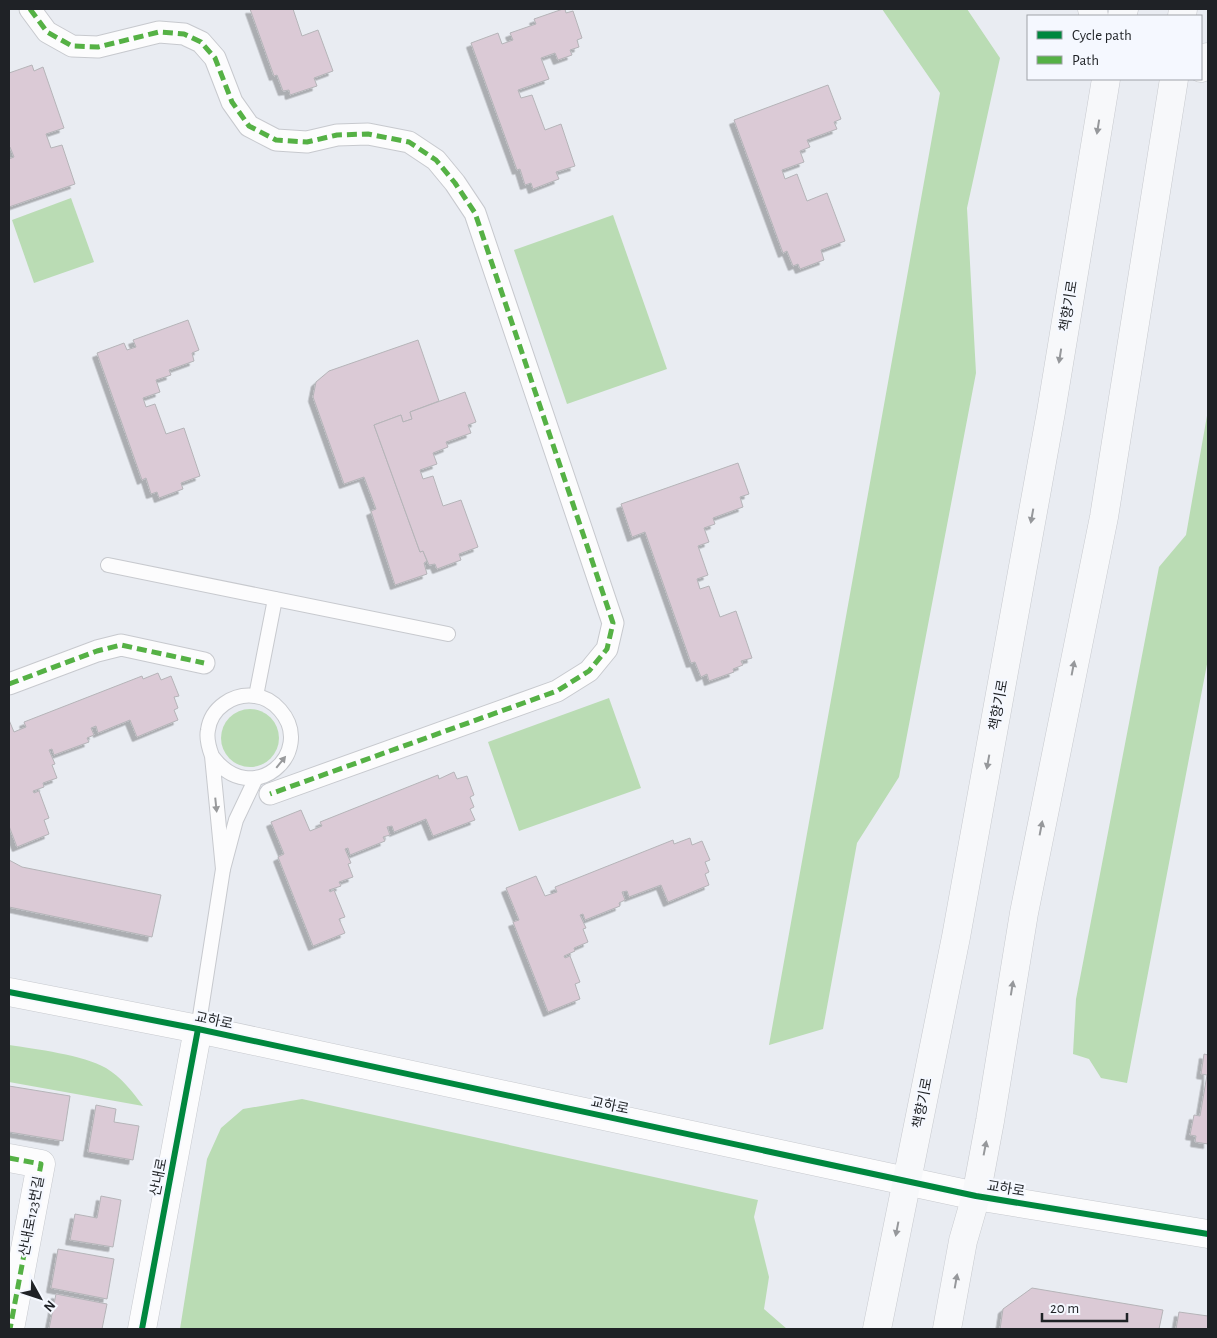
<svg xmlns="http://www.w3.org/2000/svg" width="1217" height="1338" font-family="'Alegreya Sans','Noto Sans KR',sans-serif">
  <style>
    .green { fill: #badcb4 }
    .building { fill: #dbcad6; stroke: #b5b4b8; filter: url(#shadow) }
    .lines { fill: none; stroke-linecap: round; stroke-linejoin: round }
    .service-casing { stroke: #c7c9ce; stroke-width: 16 }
    .pedestrian-casing { stroke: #c7c9ce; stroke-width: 23 }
    .minor-casing { stroke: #c7c9ce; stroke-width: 29 }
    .secondary-casing { stroke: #c7c9ce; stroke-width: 29 }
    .service { stroke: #fcfcfd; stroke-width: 14 }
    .pedestrian { stroke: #fcfcfd; stroke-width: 21 }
    .minor { stroke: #fcfcfd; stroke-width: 28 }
    .secondary { stroke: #f7f8fa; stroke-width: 28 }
    .quiet { stroke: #55b145; stroke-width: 5; stroke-dasharray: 10 5; stroke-linecap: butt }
    .cycleway-casing { stroke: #f5f8ff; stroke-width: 9 }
    .cycleway { stroke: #00873e; stroke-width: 6 }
    .oneway { fill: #96989b }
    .oneway2 { fill: #999a9c }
    .labels { text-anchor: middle; stroke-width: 4.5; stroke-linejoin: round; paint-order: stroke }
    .street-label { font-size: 14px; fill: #1f2226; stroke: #f5f8ff }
  </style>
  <defs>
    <filter id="shadow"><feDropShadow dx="-4.5" dy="4.5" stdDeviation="0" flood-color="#0004"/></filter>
  </defs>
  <rect width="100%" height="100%" fill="#e9ecf2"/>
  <g class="green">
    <polygon points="882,9 967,9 1000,58 967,208 976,373 899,777 857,843 823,1029 769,1045 940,93"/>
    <polygon points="71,198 94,262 34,283 12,220"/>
    <polygon points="613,215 667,369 567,404 514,250"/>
    <polygon points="1208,410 1208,659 1127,1083 1101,1078 1089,1059 1073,1054 1076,999 1159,567 1186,535"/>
    <polygon points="609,698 641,788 519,831 488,742"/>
    <circle cx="250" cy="738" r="29"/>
    <path d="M9 1045C35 1049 84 1055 106 1068 121 1077 133 1092 143 1106L9 1082Z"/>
    <polygon points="302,1099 758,1200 754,1217 769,1277 764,1309 787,1329 180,1329 207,1159 221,1128 243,1109"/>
  </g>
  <g class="building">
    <polygon points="250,9 293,9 302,36 318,30 333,71 314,78 317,86 290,95 289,90 283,91 277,75 274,76"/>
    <polygon points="563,9 565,9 566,13 573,11 582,38 577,40 579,47 570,50 572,55 558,60 555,53 541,58 549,79 518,90 521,98 532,95 545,130 561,124 575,166 556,172 559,179 533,189 531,183 525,185 520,169 517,170 471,43 498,33 502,44 513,40 510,33 536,24 534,19"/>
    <polygon points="32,65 34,71 43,67 64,128 46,134 51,148 62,145 75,184 9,207 9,159 14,157 10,147 9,147 9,73"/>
    <polygon points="828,85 841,119 834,122 837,129 807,140 810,147 800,151 804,162 782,170 785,179 797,174 807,201 827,193 845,241 821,250 824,260 800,269 798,264 793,266 787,251 783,253 734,120"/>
    <polygon points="188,320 199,350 192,353 194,361 169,370 171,375 156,380 160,392 143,398 146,407 155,404 166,434 184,428 200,476 181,483 183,489 159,498 157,492 151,494 146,478 142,480 97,353 124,343 127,350 136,347 133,340"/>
    <polygon points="418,340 439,401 410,412 412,419 403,422 401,415 374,425 420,552 423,551 427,561 424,563 427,574 395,585 371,511 376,509 364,477 344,484 313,397 316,382 329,371"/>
    <polygon points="465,392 476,422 468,425 471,433 446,442 448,447 433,453 437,464 420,470 423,479 433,476 443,506 461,500 478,547 459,554 461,560 437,569 435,564 429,565 423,551 420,552 374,425 401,415 403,422 412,419 410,412"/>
    <polygon points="738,463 749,494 740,497 743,507 713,518 715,524 704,528 709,542 698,546 708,575 697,579 700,589 709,586 720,617 736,611 752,658 741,661 743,665 733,669 734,672 709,681 707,674 701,677 695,662 691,663 645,532 632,537 621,504"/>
    <polygon points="158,673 161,680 171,676 179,696 174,697 178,708 174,710 178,720 137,737 130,720 98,733 96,726 91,728 94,735 87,738 89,742 54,755 52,749 49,750 55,764 52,765 57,778 43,783 44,787 33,791 34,793 39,791 49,818 44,820 49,834 17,847 9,826 9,720 14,732 26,727 24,722 142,676 143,679"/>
    <polygon points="454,772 457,779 467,776 474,795 470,797 474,807 470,809 475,820 433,836 426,819 394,832 392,826 387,827 390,835 383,837 385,841 350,855 348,848 345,849 351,863 348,864 353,877 339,882 341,886 329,890 330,892 334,890 345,917 339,919 345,933 313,946 278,857 284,854 271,822 301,810 310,831 322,826 320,822 438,775 439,779"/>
    <polygon points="690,838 692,845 702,841 710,860 705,862 709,872 705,874 709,885 668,902 661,885 629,897 627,891 622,892 625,900 619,903 620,906 585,920 583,914 580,915 586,928 583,929 588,942 574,948 575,951 564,956 565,958 570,956 580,982 575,984 580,999 548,1012 513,922 519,920 506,888 536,876 545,896 557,892 555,887 673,840 674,844"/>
    <polygon points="9,860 22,867 161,895 152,937 9,907"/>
    <polygon points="1204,1054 1208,1055 1208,1144 1195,1142 1196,1136 1190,1135 1194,1115 1200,1116 1207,1075 1201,1074"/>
    <polygon points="9,1086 70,1096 63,1141 9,1132"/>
    <polygon points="96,1105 116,1109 114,1122 139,1126 133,1160 88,1152"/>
    <polygon points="101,1196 121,1200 113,1247 70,1240 75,1214 97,1218"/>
    <polygon points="58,1249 114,1259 107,1299 51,1288"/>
    <polygon points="1032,1288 1163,1310 1159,1329 1000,1329 1003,1309"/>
    <polygon points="56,1294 107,1304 102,1329 49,1329"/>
    <polygon points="1179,1312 1208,1316 1208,1329 1176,1329"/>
  </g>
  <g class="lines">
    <defs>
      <g id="service">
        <polyline points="108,565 448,634"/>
        <polyline points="256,696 275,599"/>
        <path d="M212 756C252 811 317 752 280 710 273 702 265 697 255 696 233 693 211 708 208 730 206 739 209 748 212 756L223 869"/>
        <polyline points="198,1029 223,869 236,820 256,778"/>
      </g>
      <g id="pedestrian">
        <polyline points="30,9 47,32 72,46 98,47 159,32 184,34 201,42 215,58 232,102 249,126 276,140 307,142 337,135 368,134 409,142 436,160 455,183 475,213 613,623 607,649 589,671 557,691 270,794"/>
        <polyline points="9,684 97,651 121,645 204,663"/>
      </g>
      <g id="minor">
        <polyline points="9,992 198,1029 976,1196 1208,1234"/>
        <polyline points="9,1158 41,1164 10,1329"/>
        <polyline points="142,1329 198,1029"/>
      </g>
      <g id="secondary">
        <polyline points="1092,9 1094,16"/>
        <polyline points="1122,16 1124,9"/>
        <polyline points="1182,16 1183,9"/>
        <polyline points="1201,68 1208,57"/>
        <polyline points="877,1329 956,937 1051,412 1106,79"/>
        <polyline points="947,1329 963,1241 976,1196 990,1121 1024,913 1104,517 1174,79"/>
      </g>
    </defs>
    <use href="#service" class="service-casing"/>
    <use href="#pedestrian" class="pedestrian-casing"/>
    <use href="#minor" class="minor-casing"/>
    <use href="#secondary" class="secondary-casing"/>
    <use href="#service" class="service"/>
    <use href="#pedestrian" class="pedestrian"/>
    <use href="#minor" class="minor"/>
    <use href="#secondary" class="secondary"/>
    <g class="quiet">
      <polyline points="30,9 47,32 72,46 98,47 159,32 184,34 201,42 215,58 232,102 249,126 276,140 307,142 337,135 368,134 409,142 436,160 455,183 475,213 613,623 607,649 589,671 557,691 270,794"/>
      <polyline points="9,684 97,651 121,645 204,663"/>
      <polyline points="9,1158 41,1164 10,1329"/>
    </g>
    <defs>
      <g id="cycleway">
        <polyline points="9,992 198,1029 976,1196 1208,1234"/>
        <polyline points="142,1329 198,1029"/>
      </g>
    </defs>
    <use href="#cycleway" class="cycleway-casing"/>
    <use href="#cycleway" class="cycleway"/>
  </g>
  <defs><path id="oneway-solid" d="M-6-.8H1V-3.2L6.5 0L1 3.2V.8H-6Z" transform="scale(1.25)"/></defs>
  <g class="oneway">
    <use href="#oneway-solid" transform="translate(1098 127) rotate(99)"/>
    <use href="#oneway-solid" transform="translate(1060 356) rotate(99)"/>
    <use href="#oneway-solid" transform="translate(1032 516) rotate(100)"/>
    <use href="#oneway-solid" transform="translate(1073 668) rotate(-79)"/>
    <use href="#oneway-solid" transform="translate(988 762) rotate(100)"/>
    <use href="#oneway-solid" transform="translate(1041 828) rotate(-79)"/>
    <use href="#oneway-solid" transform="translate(1012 988) rotate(-81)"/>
    <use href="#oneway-solid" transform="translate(985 1148) rotate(-79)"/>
    <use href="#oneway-solid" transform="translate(897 1229) rotate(101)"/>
    <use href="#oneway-solid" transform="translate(956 1281) rotate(-80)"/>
  </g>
  <g class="oneway2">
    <use href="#oneway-solid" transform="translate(281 762) rotate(-51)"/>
    <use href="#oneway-solid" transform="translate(216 805) rotate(84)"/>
  </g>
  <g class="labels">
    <g class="street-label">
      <text transform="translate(1068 306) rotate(-81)" y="5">책향기로</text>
      <text transform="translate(998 705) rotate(-80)" y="5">책향기로</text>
      <text transform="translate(214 1020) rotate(12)" y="5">교하로</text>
      <text transform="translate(922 1103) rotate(-79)" y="5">책향기로</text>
      <text transform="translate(610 1105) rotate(12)" y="5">교하로</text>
      <text transform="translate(158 1177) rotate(-79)" y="5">산내로</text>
      <text transform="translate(1006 1188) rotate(9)" y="5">교하로</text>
      <text transform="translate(31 1216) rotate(-79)" y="5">산내로123번길</text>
    </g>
  </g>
  <rect width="1217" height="1338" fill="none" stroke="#1f2226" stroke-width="20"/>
  <rect x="1027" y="15" width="175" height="65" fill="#f5f8ff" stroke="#9fa2a8"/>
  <rect x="1037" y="31" width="25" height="8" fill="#00873e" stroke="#9fa2a8"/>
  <text x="1072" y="40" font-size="15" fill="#1f2226">Cycle path</text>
  <rect x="1037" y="56" width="25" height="8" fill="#55b145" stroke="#9fa2a8"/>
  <text x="1072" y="65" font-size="15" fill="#1f2226">Path</text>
  <g transform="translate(40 1298) rotate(130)" stroke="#f5f8ff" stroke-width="4" paint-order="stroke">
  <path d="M0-4L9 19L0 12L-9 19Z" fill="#1f2226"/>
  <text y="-8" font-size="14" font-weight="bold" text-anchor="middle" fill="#1f2226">N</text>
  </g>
  <path d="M1042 1313v8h85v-8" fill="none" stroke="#1f2226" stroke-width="2.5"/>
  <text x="1050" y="1313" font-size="15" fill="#1f2226" stroke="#f5f8ff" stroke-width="4" paint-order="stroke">20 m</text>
</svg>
